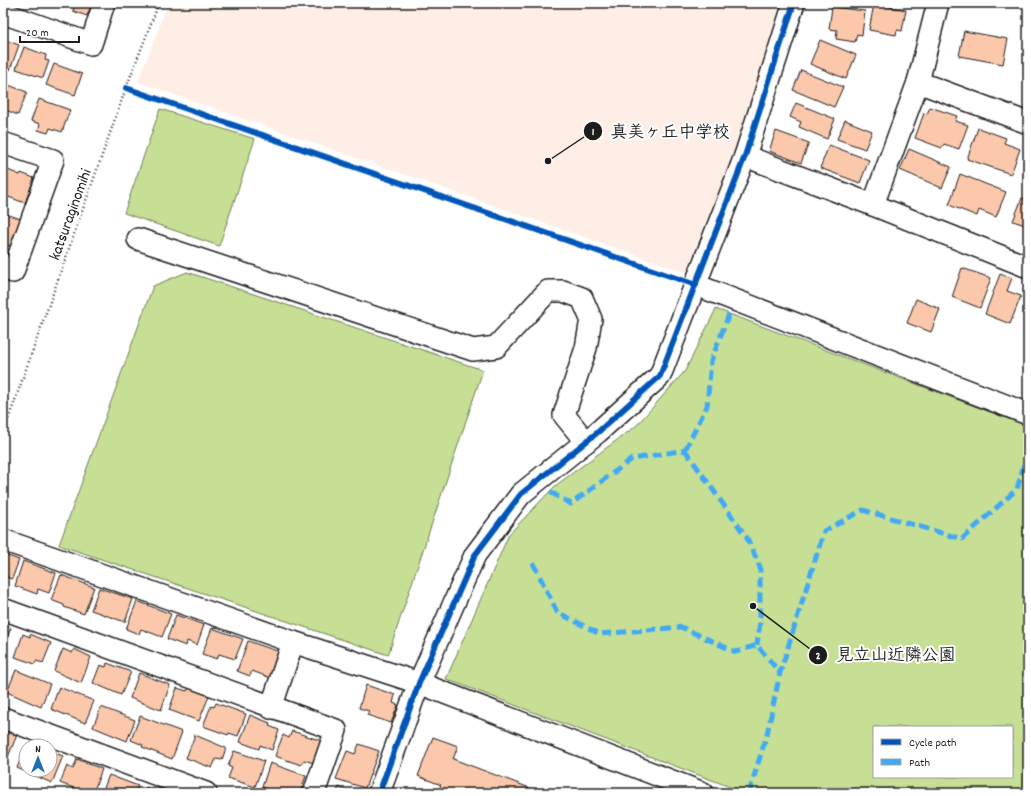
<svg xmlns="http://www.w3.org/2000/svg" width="1031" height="796" font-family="Dekko,'Klee One',sans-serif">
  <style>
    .built { fill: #feeee6 }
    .green { fill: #c6df95; stroke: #717e58; fill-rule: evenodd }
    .building { fill: #fbc8ac; stroke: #1c1c1c }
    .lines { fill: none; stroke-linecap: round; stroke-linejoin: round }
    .minor-casing { stroke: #1c1c1c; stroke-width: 24 }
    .path { stroke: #1c1c1c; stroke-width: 2.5; stroke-dasharray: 1 3; stroke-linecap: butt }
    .minor { stroke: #fff; stroke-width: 21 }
    .quiet { stroke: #3fa9f5; stroke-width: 5; stroke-dasharray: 10 5; stroke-linecap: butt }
    .cycleway-casing { stroke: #fff; stroke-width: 8 }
    .cycleway { stroke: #0057b8; stroke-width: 6 }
    .labels { text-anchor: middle; stroke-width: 4; stroke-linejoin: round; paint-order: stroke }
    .street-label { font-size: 16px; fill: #1c1c1c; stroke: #fff }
    .leader { fill: none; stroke: #1c1c1c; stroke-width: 1.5 }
    .callout-dot { fill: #1c1c1c; stroke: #fff; stroke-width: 1.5 }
    .mark-label { font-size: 12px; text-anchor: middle; font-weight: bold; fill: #fff }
    .callout-label { font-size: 17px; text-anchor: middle; font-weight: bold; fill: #1c1c1c; stroke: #fff; stroke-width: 4; stroke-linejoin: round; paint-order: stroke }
  </style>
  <rect width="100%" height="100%" fill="#fff"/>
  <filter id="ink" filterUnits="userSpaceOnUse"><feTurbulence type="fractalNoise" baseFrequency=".025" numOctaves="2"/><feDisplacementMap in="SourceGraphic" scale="8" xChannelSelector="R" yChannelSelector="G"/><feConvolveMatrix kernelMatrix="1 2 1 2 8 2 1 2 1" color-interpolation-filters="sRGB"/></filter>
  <g filter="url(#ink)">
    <polygon class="built" points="168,3 781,3 777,23 705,239 688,273 138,82"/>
    <g class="green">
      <polygon points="160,109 255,139 219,246 124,213"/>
      <polygon points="187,272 483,370 388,655 59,545 153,286"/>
      <path d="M716 309 1028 426V793H746L446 679 509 534 555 486 636 426 685 371ZM874 727H1012V777H874Z"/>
    </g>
    <g class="building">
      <polygon points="75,3 92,3 87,16 73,11"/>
      <polygon points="874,4 906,10 902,31 897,30 896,35 869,30"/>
      <polygon points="832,7 865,11 862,35 857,34 855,42 836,39 837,30 829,29"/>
      <polygon points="964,31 1008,39 1003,64 959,56"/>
      <polygon points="3,35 6,37 5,40 19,45 10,70 3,68"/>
      <polygon points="820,40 856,55 846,79 810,64"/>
      <polygon points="24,47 46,55 45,60 49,61 43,78 16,69"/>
      <polygon points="54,64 82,74 75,95 46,85"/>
      <polygon points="801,70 843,87 834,107 793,90"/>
      <polygon points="3,83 27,92 18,115 3,109"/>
      <polygon points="39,99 70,110 62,132 50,128 48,133 38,130 40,124 31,121"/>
      <polygon points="796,103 835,119 827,139 799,127 801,122 790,117"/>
      <polygon points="930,107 957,116 955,121 968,125 959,149 944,144 942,148 915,138 924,113 927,114"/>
      <polygon points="845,120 872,131 865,149 837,139"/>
      <polygon points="978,128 1006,138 1004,143 1020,149 1011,174 967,159"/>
      <polygon points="776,131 809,143 801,163 769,151"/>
      <polygon points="829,145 869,160 860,183 820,168"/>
      <polygon points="909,149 951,167 942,188 900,170"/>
      <polygon points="1028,164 1028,181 1023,179"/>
      <polygon points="8,170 20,175 21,173 34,178 25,203 3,195 3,183"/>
      <polygon points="960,174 1006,192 996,217 979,210 977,216 949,205"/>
      <polygon points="1022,198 1028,200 1028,226 1013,221"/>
      <polygon points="3,213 21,219 11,246 3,244"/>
      <polygon points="962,268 991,278 980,308 952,297"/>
      <polygon points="1000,274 1012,278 1007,291 1021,296 1010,324 985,314"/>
      <polygon points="916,299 940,309 931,332 907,323"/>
      <polygon points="3,554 19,560 12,579 3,576"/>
      <polygon points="23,561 56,573 49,593 38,589 37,594 15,586"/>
      <polygon points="61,575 94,587 84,614 64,607 64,605 51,600"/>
      <polygon points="99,588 133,599 125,622 91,610"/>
      <polygon points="137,601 171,614 162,637 141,629 139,634 126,629"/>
      <polygon points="176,615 204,625 197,645 187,641 186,646 167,639"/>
      <polygon points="3,624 11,628 3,648"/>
      <polygon points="212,628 243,639 235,659 219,654 217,659 202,654"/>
      <polygon points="23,634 30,637 30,634 51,643 43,663 36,661 35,664 15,657"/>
      <polygon points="248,641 280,652 271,678 252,671 250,676 237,671"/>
      <polygon points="63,649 72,653 74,649 91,657 81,683 54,671"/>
      <polygon points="107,663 131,672 121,695 93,683 100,665 106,667"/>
      <polygon points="16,670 50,684 41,707 7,692"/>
      <polygon points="139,673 170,685 161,710 130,698"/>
      <polygon points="366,685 395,695 393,703 398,705 391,723 367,715 369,711 359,708"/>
      <polygon points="59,687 94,701 85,723 51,709"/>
      <polygon points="177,688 187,691 189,688 209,696 199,721 169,710"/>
      <polygon points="216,703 246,714 238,736 229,733 228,735 203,726 211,706 214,707"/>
      <polygon points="101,707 135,720 127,741 93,727"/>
      <polygon points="250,715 270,723 269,726 279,730 272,750 260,745 259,749 240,742"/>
      <polygon points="140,716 182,732 172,759 142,747 143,745 131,740"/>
      <polygon points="3,729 17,735 5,764 3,763"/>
      <polygon points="292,731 322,741 314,763 304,760 301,765 275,756 283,735 289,738"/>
      <polygon points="195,735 226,748 222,760 216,759 212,768 186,758"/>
      <polygon points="433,737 458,746 453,759 543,793 437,793 441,785 418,776"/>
      <polygon points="359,744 379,751 365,788 336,779 347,751 355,754"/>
      <polygon points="25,748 26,770 50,770 50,751 63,756 52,783 17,768"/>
      <polygon points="234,751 264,761 255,787 228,778 232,768 228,766"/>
      <polygon points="77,759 102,769 93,793 87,793 60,783 67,766 73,769"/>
      <polygon points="270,763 306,776 300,793 279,793 262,787"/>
      <polygon points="109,775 138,786 135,793 108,793 109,790 104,788"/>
      <polygon points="146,787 162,793 144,793"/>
      <polygon points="339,787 352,793 336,793"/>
    </g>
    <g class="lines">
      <defs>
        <g id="minor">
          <polyline points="3,13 91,44 104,3"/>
          <polyline points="918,82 1028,123"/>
          <polyline points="3,143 53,160 13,272 3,268"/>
          <polyline points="745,156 873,205 1028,267"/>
          <polyline points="873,205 918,82 938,3"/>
          <polyline points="138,239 473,350 496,347 548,291 563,291 582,298 591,319 586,348 564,415 586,442"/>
          <polyline points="696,285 1028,414"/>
          <polyline points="3,540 293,642 419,683 703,793"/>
          <polyline points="3,609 336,730 314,793"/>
          <polyline points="271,708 293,642"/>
          <polyline points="3,718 206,793"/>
          <polyline points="379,793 419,683 475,555 521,494 598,432 660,376 745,156 794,3"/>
        </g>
      </defs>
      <use href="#minor" class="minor-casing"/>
      <polyline class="path" points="3,434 126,88 159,3"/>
      <use href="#minor" class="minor"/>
      <g class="quiet">
        <polyline points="685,450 747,538 760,567 760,622 757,645"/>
        <polyline points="685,450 707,406 711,361 729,314"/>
        <polyline points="550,492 571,504 632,459 685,450"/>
        <polyline points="533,563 557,612 600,634 681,627 736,652 757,645 780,673"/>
        <polyline points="749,793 767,734 780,673 824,531 863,510 962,539 1017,489 1028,450"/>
      </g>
      <defs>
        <g id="cycleway">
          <polyline points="126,88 696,285"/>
          <polyline points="379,793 419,683 475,555 521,494 598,432 660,376 745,156 794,3"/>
        </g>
      </defs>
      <use href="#cycleway" class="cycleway-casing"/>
      <use href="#cycleway" class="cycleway"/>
    </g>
  </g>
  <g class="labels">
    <g class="street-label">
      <text transform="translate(69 214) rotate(-70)" y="6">katsuraginomihi</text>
    </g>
  </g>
  <path class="leader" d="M548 161L593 131M753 606L818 655"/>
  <g class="callout-dot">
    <circle cx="548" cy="161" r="4"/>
    <circle cx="753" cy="606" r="4"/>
    <circle cx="593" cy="131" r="10"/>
    <circle cx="818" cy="655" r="10"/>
  </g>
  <g class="mark-label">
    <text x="593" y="135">1</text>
    <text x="818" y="659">2</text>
  </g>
  <g class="callout-label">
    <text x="670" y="137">真美ヶ丘中学校</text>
    <text x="896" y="660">見立山近隣公園</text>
  </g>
  <rect width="1031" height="796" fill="none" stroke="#fff" stroke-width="16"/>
  <rect x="8" y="8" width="1015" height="780" fill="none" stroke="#1c1c1c" stroke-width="1.5" filter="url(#ink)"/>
  <rect x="873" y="726" width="140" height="52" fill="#ffffff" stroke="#a4a4a4"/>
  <rect x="881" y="739" width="20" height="6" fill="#0057b8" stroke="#a4a4a4"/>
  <text x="909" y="746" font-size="12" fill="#1c1c1c">Cycle path</text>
  <rect x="881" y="759" width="20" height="6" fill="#3fa9f5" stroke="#a4a4a4"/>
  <text x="909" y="766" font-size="12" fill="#1c1c1c">Path</text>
  <g transform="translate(38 758)"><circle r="19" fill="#ffffff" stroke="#a4a4a4"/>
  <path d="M0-3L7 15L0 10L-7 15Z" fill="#1f6fb2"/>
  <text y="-6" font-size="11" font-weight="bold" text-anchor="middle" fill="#1c1c1c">N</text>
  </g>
  <path d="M20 36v6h59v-6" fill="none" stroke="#1c1c1c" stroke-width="2"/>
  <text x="26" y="36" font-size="12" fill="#1c1c1c" stroke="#ffffff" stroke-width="3" paint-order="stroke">20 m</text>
</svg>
